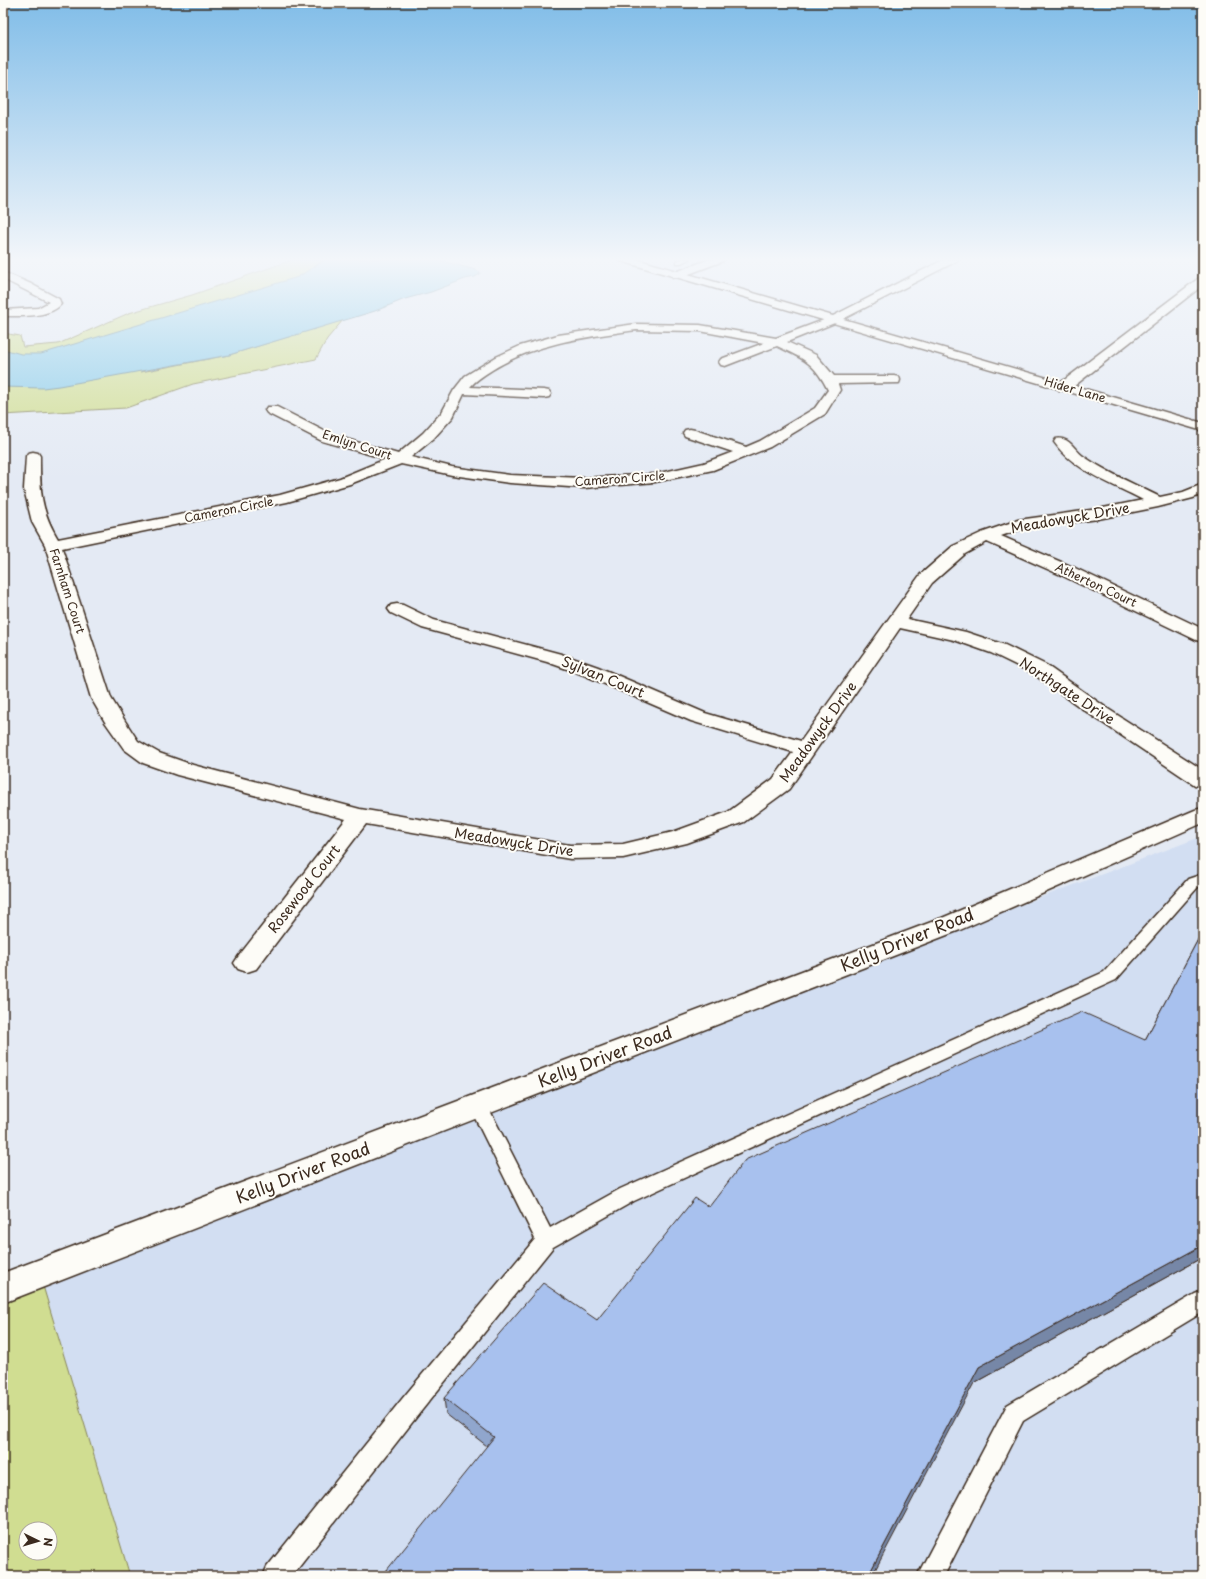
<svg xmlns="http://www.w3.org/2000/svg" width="1206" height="1579" font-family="'Playpen Sans',sans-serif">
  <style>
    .built { fill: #d2def2 }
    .green { fill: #d0dd91; stroke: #868458; fill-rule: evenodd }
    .water { fill: #88cbe9; stroke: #698b98 }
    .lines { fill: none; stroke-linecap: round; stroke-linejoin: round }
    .lane-casing { stroke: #3b2a1e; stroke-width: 3 }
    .street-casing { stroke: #3b2a1e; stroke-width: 3 }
    .secondary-casing { stroke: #3b2a1e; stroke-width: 3 }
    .lane { fill: #fdfcf7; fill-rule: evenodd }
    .street { fill: #fdfcf7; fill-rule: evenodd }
    .secondary { fill: #fdfcf7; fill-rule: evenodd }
    .wall { fill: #90a6cd; stroke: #3b2a1e }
    .shaded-wall { fill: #7687a7; stroke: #3b2a1e }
    .building { fill: #a8c1ee; stroke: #3b2a1e }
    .labels { text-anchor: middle; stroke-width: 4; stroke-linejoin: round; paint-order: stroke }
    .far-street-label { font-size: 12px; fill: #3b2a1e; stroke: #fdfcf7 }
    .street-label { font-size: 14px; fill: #3b2a1e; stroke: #fdfcf7 }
    .near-street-label { font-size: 17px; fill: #3b2a1e; stroke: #fdfcf7 }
  </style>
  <rect width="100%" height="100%" fill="#e4eaf4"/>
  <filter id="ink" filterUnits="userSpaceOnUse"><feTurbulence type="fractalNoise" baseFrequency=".025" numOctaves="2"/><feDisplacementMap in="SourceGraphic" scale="8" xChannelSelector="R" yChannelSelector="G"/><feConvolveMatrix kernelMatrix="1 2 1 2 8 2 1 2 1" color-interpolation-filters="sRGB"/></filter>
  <g filter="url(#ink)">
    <polygon class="built" points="1203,836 1203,1576 130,1576 40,1276"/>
    <g class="green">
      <polygon points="295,259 334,259 298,277 141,372 229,355 343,320 327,339 316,359 193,384 126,408 3,415 3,333 20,336 23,347 58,344 129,313 192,295"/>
      <path d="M40 1276 130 1576H3V1291ZM26 1529H50V1553H26Z"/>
    </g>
    <polygon class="water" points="326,259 434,259 476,270 480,272 480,274 475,277 465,279 431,292 405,299 375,311 229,355 59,386 43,388 3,387 3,349 21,354 41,354 298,277"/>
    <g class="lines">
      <defs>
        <g id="lane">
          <polygon points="681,259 689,259 681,263 677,263 677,261"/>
          <polygon points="1203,874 1203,885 1198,887 1116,980 634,1201 553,1247 418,1415 292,1576 263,1576 267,1567 402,1399 535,1239 469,1106 471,1101 478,1099 485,1101 550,1228 620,1189 1104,972 1188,879"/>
          <polygon points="1203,1291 1203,1312 1023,1421 944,1576 917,1576 1007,1405 1195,1294"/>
        </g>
        <g id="street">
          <polygon points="710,259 724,259 723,261 681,277 673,277 672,275 673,273"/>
          <path d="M945 259H958L957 261 837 322 787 342 816 355 834 376H894L899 377 900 380 899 383 838 384 840 390 825 414 770 447 713 470 655 482 584 488 510 483 452 475 401 464 350 484 287 502 62 548 111 698 125 721 138 741 159 753 193 765 360 809 570 845 623 844 673 832 728 812 773 779 793 752 691 721 584 675 547 662 422 628 391 613 388 609 391 605 397 604 403 605 434 620 561 654 598 667 705 713 801 741 920 575 953 546 981 533 1018 520 1098 509 1143 500C1113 484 1074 471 1054 442L1056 439C1068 436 1074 449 1083 456 1106 472 1134 484 1160 497L1183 492 1203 484V494L1193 498 1158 507 1098 519 1021 529 1001 536 1075 568 1203 629V642L1196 640 1063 576 987 542 965 554 932 583 907 619 966 632 1005 645 1046 665 1108 709 1203 770V787L1195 785 1094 717 1032 673 991 653 954 640 900 628 789 789 744 822 687 843 623 858 570 859 366 824 256 969 247 972 238 969 234 963 238 957 346 819 177 775 143 763 124 749 105 722 91 698 45 545 32 522 24 489 26 456 28 453 33 452 38 453 40 456C40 490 40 509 58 539L280 495 340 478 386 459 322 441 267 413 265 410 267 407H277L332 435 398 454 423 433 442 412 454 390 465 376 496 357 520 346 558 335 636 324 700 325 776 338 829 318ZM636 330 700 331 764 343 721 359 719 362 721 365 725 366 777 346C804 359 814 362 828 390L815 408 760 441 746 447 695 430 690 429 685 430 683 433 685 436 733 452 704 463 655 474 584 478 510 475 452 467 411 457 433 439 453 417 464 394 544 398 549 397 551 394 549 391 544 390 470 387C476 380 484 375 492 370 535 343 586 337 636 330Z"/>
          <path d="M3 272 31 284 59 299 61 304C50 318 19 316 3 316V310L38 308 49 302 3 279Z"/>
          <polygon points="1203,277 1203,285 1069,390 1059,390 1058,387 1059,384 1199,278"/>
          <polygon points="1203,808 1203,823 960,930 3,1303 3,1273 942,918 1195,810"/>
        </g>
        <polygon id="secondary" points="620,259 636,259 1203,423 1203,431 621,261"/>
      </defs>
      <use href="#lane" class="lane-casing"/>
      <use href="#street" class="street-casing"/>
      <use href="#secondary" class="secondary-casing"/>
      <use href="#lane" class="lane"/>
      <use href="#street" class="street"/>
      <use href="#secondary" class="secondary"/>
    </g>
    <polygon class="wall" points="1203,930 1203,1257 974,1383 487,1446 446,1414 444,1398 597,1320 709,1207 1145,1040"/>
    <polygon class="shaded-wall" points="1203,1245 1203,1257 974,1383 872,1576 868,1576 979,1367"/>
    <polygon class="building" points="1203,930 1203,1245 979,1367 868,1576 382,1576 494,1437 444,1398 543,1283 597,1320 695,1198 709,1207 745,1160 1082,1012 1145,1040"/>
  </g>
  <linearGradient id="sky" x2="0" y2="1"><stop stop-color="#81bde8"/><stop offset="0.54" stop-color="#f3f6fa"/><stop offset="1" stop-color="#f3f6fa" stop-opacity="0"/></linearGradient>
  <rect width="1206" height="480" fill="url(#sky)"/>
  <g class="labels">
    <g class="far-street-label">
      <text transform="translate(1075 390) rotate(16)" y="4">Hider Lane</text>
      <text transform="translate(357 445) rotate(18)" y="4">Emlyn Court</text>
      <text transform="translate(620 479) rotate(-4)" y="4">Cameron Circle</text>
      <text transform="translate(229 510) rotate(-11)" y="4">Cameron Circle</text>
      <text transform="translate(1096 585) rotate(25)" y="4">Atherton Court</text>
      <text transform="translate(67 591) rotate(72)" y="4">Farnham Court</text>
    </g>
    <g class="street-label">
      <text transform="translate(1070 518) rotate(-10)" y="5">Meadowyck Drive</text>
      <text transform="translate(603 677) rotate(22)" y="5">Sylvan Court</text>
      <text transform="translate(1067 691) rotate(33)" y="5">Northgate Drive</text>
      <text transform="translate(818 732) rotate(-54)" y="5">Meadowyck Drive</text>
      <text transform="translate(514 842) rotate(9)" y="5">Meadowyck Drive</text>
      <text transform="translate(304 889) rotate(-52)" y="5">Rosewood Court</text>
    </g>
    <g class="near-street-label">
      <text transform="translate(907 940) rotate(-22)" y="6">Kelly Driver Road</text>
      <text transform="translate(605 1057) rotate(-21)" y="6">Kelly Driver Road</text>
      <text transform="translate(303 1173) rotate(-21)" y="6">Kelly Driver Road</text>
    </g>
  </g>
  <rect width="1206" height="1579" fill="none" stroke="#fdfcf7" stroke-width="16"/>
  <rect x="8" y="8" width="1190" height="1563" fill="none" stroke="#3b2a1e" stroke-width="1.5" filter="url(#ink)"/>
  <g transform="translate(38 1541) rotate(95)"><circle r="19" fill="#fdfcf7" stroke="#afa8a0"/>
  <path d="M0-3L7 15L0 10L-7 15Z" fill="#3b2a1e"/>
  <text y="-6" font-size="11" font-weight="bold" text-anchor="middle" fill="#3b2a1e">N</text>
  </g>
</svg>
